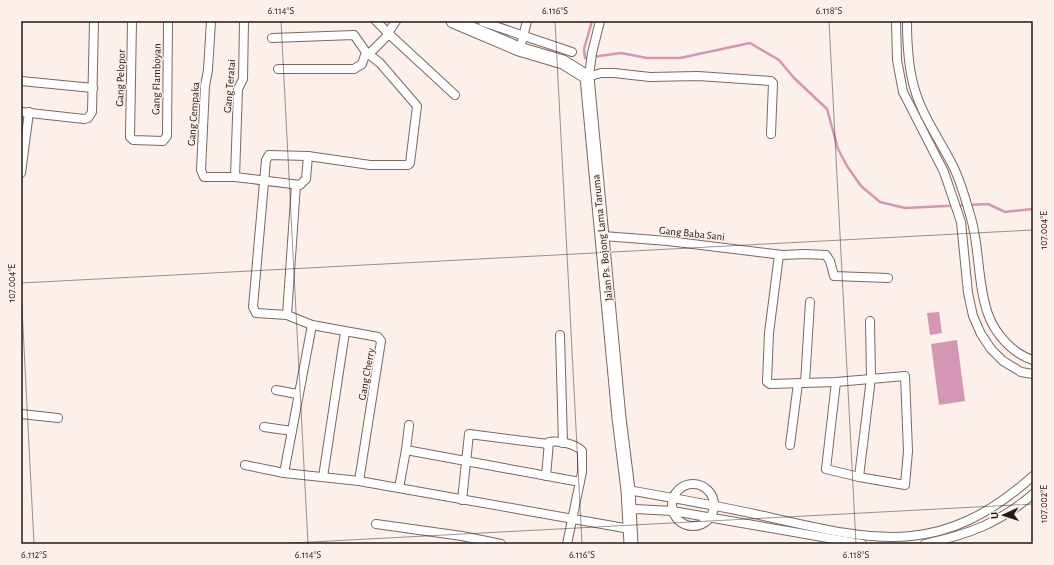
<svg xmlns="http://www.w3.org/2000/svg" width="1054" height="565" font-family="'Alegreya Sans',sans-serif">
  <style>
    .water { fill: #d397b4 }
    .lines { fill: none; stroke-linecap: round; stroke-linejoin: round }
    .stream { stroke: #d397b4; stroke-width: 2.5 }
    .street-casing { stroke: #7a6960; stroke-width: 10 }
    .primary-casing { stroke: #7a6960; stroke-width: 15 }
    .street { stroke: #fff; stroke-width: 8 }
    .primary { stroke: #fff; stroke-width: 13 }
    .ticks { fill: none; stroke: #201915; stroke-width: 1; stroke-opacity: 0.45 }
    .labels { text-anchor: middle; stroke-width: 3; stroke-linejoin: round; paint-order: stroke }
    .street-label { font-size: 11px; fill: #201915; stroke: #fdf0ea }
    .neatline { fill: none; stroke: #201915; stroke-width: 1.5 }
    .ticks-label { font-size: 10px; text-anchor: middle; fill: #201915 }
  </style>
  <rect width="100%" height="100%" fill="#fdf0ea"/>
  <g class="water">
    <polygon points="939,312 942,333 930,335 927,313"/>
    <polygon points="957,340 965,401 939,405 931,344"/>
  </g>
  <g class="lines">
    <polyline class="stream" points="592,21 584,49 585,58 621,53 647,58 680,58 750,43 779,60 794,78 827,109 838,149 847,166 861,186 880,202 905,208 988,204 1005,212 1033,209"/>
    <defs>
      <g id="street">
        <polyline points="132,21 130,137 133,140 163,141 167,136 168,21"/>
        <polyline points="211,21 208,70 205,86 201,170 204,177 235,177 300,185 306,179 308,156"/>
        <polyline points="376,21 389,34"/>
        <polyline points="896,21 897,60 903,92 944,172 961,222 968,293 973,316 981,334 991,349 1003,361 1021,372 1033,374"/>
        <path d="M907 21C907 44 908 65 914 87 922 116 940 140 953 166 961 182 966 201 971 218 980 249 977 283 988 314 995 334 1013 354 1033 360"/>
        <polyline points="483,22 572,52"/>
        <polyline points="388,33 396,21"/>
        <polyline points="272,38 354,35 366,52 380,63 417,106 410,163 408,165 370,165 308,156 269,155 266,160 253,307 256,313 287,315 312,325 378,337 381,341 359,481"/>
        <polyline points="522,41 527,21"/>
        <polyline points="369,54 389,34 455,95"/>
        <polyline points="278,69 354,69 362,64 366,52"/>
        <polyline points="589,76 592,53 600,21"/>
        <polyline points="587,77 601,73 614,73 650,77 698,76 771,81 773,83 771,134"/>
        <polyline points="21,81 93,88"/>
        <polyline points="21,112 84,119 88,118 92,112 94,21"/>
        <polyline points="21,173 29,112"/>
        <polyline points="235,177 238,89 243,79 244,21"/>
        <polyline points="603,236 668,241 783,255 805,254 826,255 830,261 834,276 888,278"/>
        <polyline points="779,255 769,333 767,382 770,384 836,382 905,376 908,451 905,485 859,477 826,469 836,382"/>
        <polyline points="287,315 296,185"/>
        <polyline points="560,335 563,443"/>
        <polyline points="805,383 810,302"/>
        <polyline points="276,390 297,394"/>
        <polyline points="21,414 58,418"/>
        <polyline points="264,427 292,431"/>
        <polyline points="790,445 798,383"/>
        <polyline points="406,450 409,425"/>
        <polyline points="245,465 284,473 359,481 630,529"/>
        <polyline points="284,473 312,325"/>
        <path d="M546 476 549 442C557 440 576 444 582 451V472L567 544"/>
        <polyline points="323,477 345,332"/>
        <polyline points="859,477 871,378 870,321"/>
        <circle cx="693" cy="505" r="21"/>
        <polyline points="399,488 406,450 580,482"/>
        <path d="M628 490C673 498 719 506 764 516 875 541 940 559 1033 476"/>
        <polyline points="462,500 469,434 548,444"/>
        <polyline points="629,511 635,509 673,511 862,544"/>
        <polyline points="376,524 462,536 501,544"/>
        <path d="M925 544C969 534 998 524 1033 494"/>
      </g>
      <polyline id="primary" points="453,21 519,49 563,62 587,77 619,418 628,490 631,544"/>
    </defs>
    <use href="#street" class="street-casing"/>
    <use href="#primary" class="primary-casing"/>
    <use href="#street" class="street"/>
    <use href="#primary" class="primary"/>
  </g>
  <path class="ticks" d="M281 21 308 544M555 21 582 544M829 21 856 544M21 283 1033 230M21 288 34 544M273 544 1033 504"/>
  <g class="labels">
    <g class="street-label">
      <text transform="translate(120 78) rotate(-88)" y="4">Gang Pelopor</text>
      <text transform="translate(156 79) rotate(-89)" y="4">Gang Flamboyan</text>
      <text transform="translate(229 86) rotate(-85)" y="4">Gang Teratai</text>
      <text transform="translate(193 114) rotate(-86)" y="4">Gang Cempaka</text>
      <text transform="translate(692 233) rotate(6)" y="4">Gang Baba Sani</text>
      <text transform="translate(602 238) rotate(-96)" y="4">Jalan Ps. Bojong Lama Taruma</text>
      <text transform="translate(366 374) rotate(-80)" y="4">Gang Cherry</text>
    </g>
  </g>
  <rect width="1054" height="565" fill="none" stroke="#fdf0ea" stroke-width="44"/>
  <g transform="translate(1004 515) rotate(267)" stroke="#fdf0ea" stroke-width="3" paint-order="stroke">
  <path d="M0-3L7 15L0 10L-7 15Z" fill="#201915"/>
  <text y="-6" font-size="11" font-weight="bold" text-anchor="middle" fill="#201915">U</text>
  </g>
  <rect x="22" y="22" width="1010" height="521" class="neatline"/>
  <g class="ticks-label">
    <text x="281" y="14">6.114°S</text>
    <text x="555" y="14">6.116°S</text>
    <text x="829" y="14">6.118°S</text>
    <text transform="translate(1043 230) rotate(-90)" y="4">107.004°E</text>
    <text transform="translate(11 283) rotate(-90)" y="4">107.004°E</text>
    <text transform="translate(1043 504) rotate(-90)" y="4">107.002°E</text>
    <text x="34" y="558">6.112°S</text>
    <text x="308" y="558">6.114°S</text>
    <text x="582" y="558">6.116°S</text>
    <text x="856" y="558">6.118°S</text>
  </g>
</svg>
